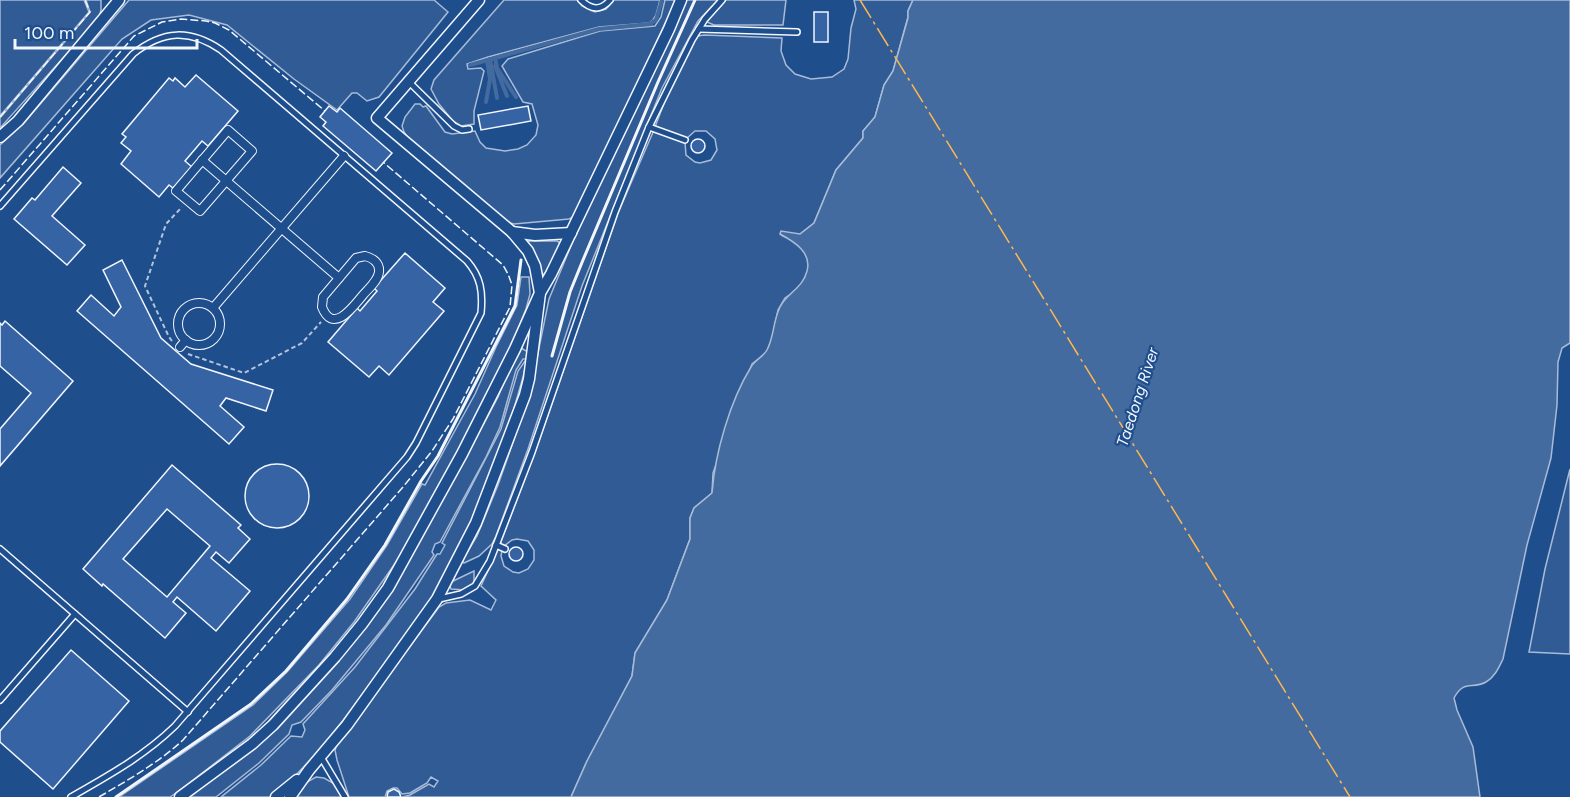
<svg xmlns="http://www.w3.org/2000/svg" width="1570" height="797" font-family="Figtree,sans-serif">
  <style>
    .built { fill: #305b95; stroke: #a8bbd7; stroke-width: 1.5 }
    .water { fill: #446ba0; stroke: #a8bbd7; stroke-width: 1.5 }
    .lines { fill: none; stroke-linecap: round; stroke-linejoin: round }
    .stream { stroke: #446ba0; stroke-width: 4 }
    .building { fill: #3563a3; stroke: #f2f6ff; stroke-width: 1.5; fill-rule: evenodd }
    .service-casing { stroke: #f2f6ff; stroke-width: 8 }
    .pedestrian-casing { stroke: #f2f6ff; stroke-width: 10 }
    .minor-casing { stroke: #f2f6ff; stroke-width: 13 }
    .path { stroke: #b3c4dc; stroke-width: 2; stroke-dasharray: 4.5 3; stroke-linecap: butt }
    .service { stroke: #1f4e8c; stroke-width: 5 }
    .pedestrian { stroke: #1f4e8c; stroke-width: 8 }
    .minor { stroke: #1f4e8c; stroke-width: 10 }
    .fence { stroke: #f2f6ff; stroke-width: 1.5; stroke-dasharray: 8 3; stroke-linecap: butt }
    .wall { stroke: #f2f6ff; stroke-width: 3 }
    .power { stroke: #ffb74d; stroke-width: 1.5; stroke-dasharray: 21 4.5 3 4.5; stroke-linecap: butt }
    .labels { text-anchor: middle; stroke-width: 4.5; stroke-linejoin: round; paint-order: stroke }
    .water-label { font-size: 16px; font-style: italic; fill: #f2f6ff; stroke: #1f4e8c }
  </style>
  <rect width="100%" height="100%" fill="#1f4e8c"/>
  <g class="built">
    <polygon points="0,0 84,0 89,12 0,116"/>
    <polygon points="86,0 101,0 101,10 99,18 0,128 0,118 90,12"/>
    <polygon points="129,0 434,0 448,12 379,97 367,101 357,93 352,93 337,110 294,79 227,25 189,15 151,20 122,39 0,178 0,145 24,123"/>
    <polygon points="504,0 577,0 582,6 595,12 606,9 614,0 660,0 656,15 653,20 649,23 599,27 488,57 467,64 468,69 481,68 484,71 474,111 474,124 461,126 453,121 439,104 431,89 434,80"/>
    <polygon points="665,0 676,0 599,164 573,217 569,219 514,224 506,222 408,138 404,132 402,126 405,117 415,104 420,104 423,107 426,106 445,132 452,134 475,131 480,142 486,148 505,151 518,149 527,145 536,135 538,125 532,104 523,102 502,66 508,59 600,31 655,26 661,17"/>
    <polygon points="686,0 718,0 698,21 662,88 582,286 528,449 496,536 492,544 479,556 464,563 462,561 477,536 498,485 529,397 549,299 573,241"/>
    <polygon points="726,0 786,0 783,25 714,25 707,22 707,20"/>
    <polygon points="854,0 913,0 908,11 908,17 893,71 884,85 875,117 863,131 863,138 836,170 814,223 800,234 781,235 794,241 802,249 808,258 808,271 802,284 798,289 785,298 778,310 772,339 766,353 752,364 713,473 712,493 694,508 690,518 690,539 667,600 635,653 632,676 587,761 571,797 402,797 410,795 429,784 434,787 438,781 431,777 427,783 410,793 402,794 397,788 393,788 387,791 385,797 349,797 337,760 335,750 337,745 439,607 446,603 470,600 491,610 496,600 481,586 498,549 502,551 501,556 504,566 513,572 519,573 528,569 534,560 534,550 528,541 517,539 512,540 504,546 500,544 535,452 618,213 654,130 685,142 686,155 695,162 700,163 711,160 717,150 715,139 706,131 695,131 686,139 655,127 666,98 695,40 698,36 704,35 782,38 781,51 786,65 795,74 811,79 832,77 844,69 848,59 851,28 856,9"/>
    <polygon points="529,241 557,241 559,242 560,245 544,275 540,271 528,244"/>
    <polygon points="521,277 529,277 530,294 526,309 509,352 459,453 401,555 354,622 319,665 250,736 179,791 170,797 119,797 253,705 287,672 350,599 387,545 422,484 425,485 475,394 496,347 517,305"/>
    <polygon points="521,348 526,351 528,350 527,359 523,359 516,370 500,427 486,457 440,542 435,544 432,552 434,555 386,625 332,690 301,722 292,725 289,734 259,763 216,797 188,797 221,773 358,632 465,459 498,397 516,353"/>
    <polygon points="525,361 527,361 523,377 513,412 472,521 427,608 341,723 319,751 292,779 271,797 221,797 261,765 291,736 302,737 305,730 303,724 355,667 415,589 437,554 440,554 445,545 442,543 501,429 518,371"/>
    <polygon points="1570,469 1570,654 1529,652 1545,569"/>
    <polygon points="474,571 474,582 471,587 465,590 451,589 449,583"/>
    <polygon points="316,777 324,778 333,783 339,790 342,797 296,797 307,782"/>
  </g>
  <path class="water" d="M913 0H1570V343L1562 348 1558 362 1557 405 1551 458 1527 545 1503 659C1499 667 1495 677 1486 682 1472 690 1464 679 1454 698L1457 710 1473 747 1480 797H571L587 761 632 676 635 653 667 600 690 539V518L694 508 712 493C715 453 730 401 751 367 755 360 763 357 767 350 774 337 773 321 780 307 787 293 803 288 807 271 812 253 795 242 780 234L781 231 800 234 814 223 836 170 863 138V131L875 117 884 85 893 71 908 18V11Z"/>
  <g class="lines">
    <g class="stream">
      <polyline points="495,58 497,68 516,97"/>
      <polyline points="490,59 497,98"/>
      <polyline points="470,65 599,29 650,24 656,20 662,0"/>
      <polyline points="495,66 507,96"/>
      <polyline points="486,102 490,79 487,60"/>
    </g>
  </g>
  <g class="building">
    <rect x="814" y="12" width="14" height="30"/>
    <polygon points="196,75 238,111 208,146 202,141 185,161 192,167 173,188 169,185 159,197 121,164 131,151 121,143 126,137 122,134 169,78 173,81 175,78 185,87"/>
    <polygon points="329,106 337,112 340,108 392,153 376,171 323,126 326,122 320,117"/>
    <polygon points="528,106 531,121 481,130 478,115"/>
    <circle cx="698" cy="146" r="7"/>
    <polygon points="63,167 81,183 52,216 85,245 67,265 14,219 32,198 35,200"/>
    <polygon points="405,253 445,288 433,302 444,311 389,375 379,366 369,377 328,342 357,308 360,311 377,291 374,288"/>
    <polygon points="122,260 161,338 191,364 273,390 266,411 226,398 220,406 244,427 229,444 77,311 91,295 114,316 121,307 103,270"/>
    <polygon points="5,321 73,381 0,466 0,429 31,393 0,366 0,323 2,325"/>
    <circle cx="277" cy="496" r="32"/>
    <path d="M172 465 241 525 238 528 250 539 229 563 216 552 211 558 250 591 216 631 177 597 173 602 186 613 165 638 103 584 102 586 83 569ZM167 509 210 546 167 597 123 559Z"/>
    <circle cx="516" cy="554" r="7"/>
    <polygon points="71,650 129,701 53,789 0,742 0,731"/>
    <polygon points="394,789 399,792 401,797 387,797 388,792"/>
  </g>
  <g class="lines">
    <defs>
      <g id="service">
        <path d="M581 0C591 10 601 11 610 0"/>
        <polyline points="699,29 797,32"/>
        <polyline points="409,82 454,126 462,130 469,129"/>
        <polyline points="649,127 685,140"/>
        <path d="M0 206 133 54C163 30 190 29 221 50L467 261C481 277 483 292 481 313L416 443 407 457 175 726C144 756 108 776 71 797"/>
        <polyline points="496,545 505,549"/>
        <polyline points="0,549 188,712"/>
        <polyline points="439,599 461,594 475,586 490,561 532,452 615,212 649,127 692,40 705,19 722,0"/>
        <polyline points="0,700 75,614"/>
        <polyline points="321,757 345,797"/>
      </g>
      <g id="pedestrian">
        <polygon points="228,130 252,151 200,211 176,191"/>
        <polyline points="202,160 339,278"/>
        <path d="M365 256C373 258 380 263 379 272 378 281 368 289 363 295 353 307 333 335 322 307L323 297 356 258Z"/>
        <circle cx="199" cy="324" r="21"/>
        <polyline points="213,308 344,156"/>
        <polyline points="180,347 186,340"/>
      </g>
      <g id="minor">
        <polyline points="0,137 18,121 119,0"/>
        <polyline points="512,232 535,235 571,233"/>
        <polyline points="180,797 252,744 273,725 335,657 362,624 388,588 462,454 515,349 540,293 535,266 528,251 512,232 377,118 479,0"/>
        <polyline points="276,797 297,780"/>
        <polyline points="290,797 309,770 347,725 437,599 476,523 525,395 529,379 540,293 551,274 669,29 681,0"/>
      </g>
    </defs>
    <use href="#service" class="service-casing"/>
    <use href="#pedestrian" class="pedestrian-casing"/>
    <use href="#minor" class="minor-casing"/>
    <g class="path">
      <polyline points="172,341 169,337 145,286 166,224 182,207"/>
      <polyline points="188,354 244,373 302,343 321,322"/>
    </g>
    <use href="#service" class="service"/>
    <use href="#pedestrian" class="pedestrian"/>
    <use href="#minor" class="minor"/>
    <g class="fence">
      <polyline points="0,117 90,12 85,0"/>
      <polyline points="0,190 134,36 162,22 181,19 206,21 215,23 229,30 325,111"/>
      <path d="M99 797C128 780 158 763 183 740L403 487 432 451 453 419 510 307 512 285 508 274 503 265 383 162"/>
    </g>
    <g class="wall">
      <polyline points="552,356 570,292 583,260 658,82 695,0"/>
      <polyline points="116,797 251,704 286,671 347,599 385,545 421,481 438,456 515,306 521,260"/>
    </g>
    <polyline class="power" points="860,0 1350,797"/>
  </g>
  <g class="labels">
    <g class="water-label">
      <text transform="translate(1137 397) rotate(-72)" y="6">Taedong River</text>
    </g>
  </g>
  <path d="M15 39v9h182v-9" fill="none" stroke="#f2f6ff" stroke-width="3"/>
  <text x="24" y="39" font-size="18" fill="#f2f6ff" stroke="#1f4e8c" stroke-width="4.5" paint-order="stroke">100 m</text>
</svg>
